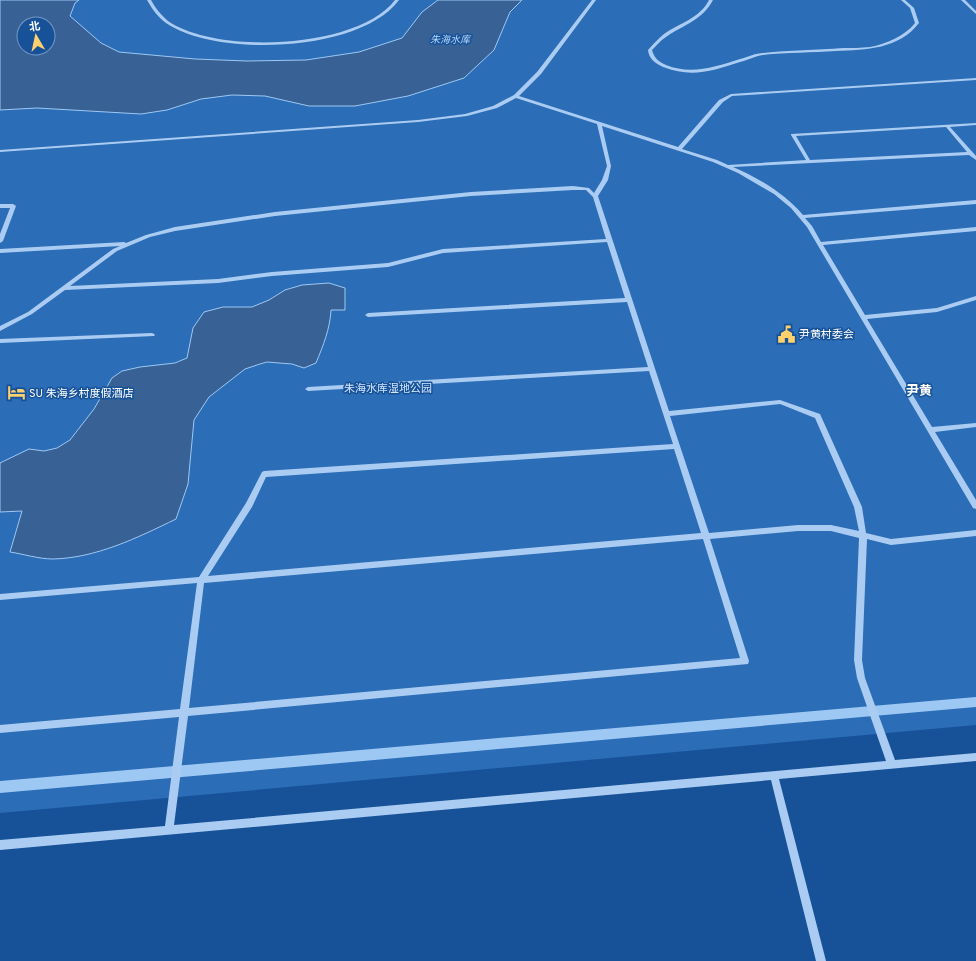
<svg xmlns="http://www.w3.org/2000/svg" width="976" height="961" font-family="Overpass,'Noto Sans SC',sans-serif">
  <style>
    .green { fill: #2b6db6; fill-rule: evenodd }
    .water { fill: #386295; stroke: #9ec8f4; fill-rule: evenodd }
    .lines { fill: none; stroke-linecap: round; stroke-linejoin: round }
    .stream { fill: #9ec8f4; fill-rule: evenodd }
    .minor { fill: #abccf2; fill-rule: evenodd }
    .labels { text-anchor: middle; stroke-width: 3; stroke-linejoin: round; paint-order: stroke }
    .far-water-label { font-size: 10px; font-style: italic; fill: #b8d6f8; stroke: #175299 }
    .poi-label { font-size: 11px; fill: #fff; stroke: #175299; text-anchor: start }
    .park-label { font-size: 11px; fill: #d3e6fc; stroke: #175299 }
    .quarter-label { font-size: 13px; font-weight: bold; fill: #fff; stroke: #175299 }
  </style>
  <rect width="100%" height="100%" fill="#175299"/>
  <path class="green" d="M0 0H976V725L0 813ZM24 24H48V48H24Z"/>
  <g class="water">
    <path d="M0 0H79L75 3 70 16 101 43 119 52 195 59 247 61 306 60 359 52 402 38 422 12 438 0H522L510 12 494 50 464 78 408 96 355 106H309L265 96 232 95 201 99 167 110 141 114 37 108 0 110ZM24 24H48V48H24Z"/>
    <path d="M329 283 345 288V310H331C330 329 323 346 316 363L304 368 292 364 267 362 260 364 245 369 209 397 194 420 188 484 176 519C137 538 96 558 53 559 39 559 23 554 10 552L22 511 0 512V463L29 449 44 451 57 448 70 440 94 409 112 378 122 371 140 367 175 363 187 358 193 328 204 312 223 307H252L269 300 285 290 302 285Z"/>
  </g>
  <g class="lines">
    <polygon class="stream" points="976,697 976,707 0,793 0,781"/>
    <g class="minor">
      <path d="M147 0H151C155 8 161 15 168 21 217 55 358 49 395 0H399C361 52 217 58 166 23 158 17 152 9 147 0Z"/>
      <path d="M592 0H596L541 74 519 96 678 147 719 100 731 94 976 78V80L732 96 723 102 682 149 717 160 728 165 806 160 791 135V134L976 123V125L950 127 976 156V160L969 155 733 167C759 178 785 194 803 215L976 200V204L805 218 812 226 821 242 976 227V231L823 245 865 315 937 308 976 296V300L937 312 867 319 932 427 976 423V427L935 432 976 500V509L973 508 807 227 791 208 774 194 738 173 713 162 602 126 611 166 608 180 598 196 669 411 780 400 820 414 862 507 866 533 891 539 976 530V536L891 545 867 539 862 660 865 678 895 760 976 753V761L779 779 826 961H816L771 780 0 850V840L165 826 179 717 0 733V725L180 709 197 583 0 600V594L199 577 246 503 262 472 264 471 673 444 649 371 308 391 305 389 308 387 648 367 627 302 368 317 365 315 368 313 625 298 607 242 443 253 388 267 272 276 218 283 65 290 32 314 0 331V326L28 312 113 249 120 246 0 253V249L124 242 126 243 146 235 175 227 275 212 471 192 573 186 589 188 594 193 602 180 607 166 597 124 516 98 497 108 467 116 418 122 0 152V150L418 120 465 114 493 106 514 95 537 72ZM946 127 967 152 810 160 796 136ZM573 190H586L593 197 606 239 443 249 388 263 272 272 218 279 70 286 117 251 150 237 175 231 275 216 471 196ZM780 404 815 418 854 507 859 531 831 525H798L709 533 670 416ZM674 449 701 533 208 576 252 507 266 477ZM798 531H831L859 538 854 660 857 678 886 761 174 825 188 716 748 664 749 661 710 539ZM703 539 740 658 189 708 204 583Z"/>
      <path d="M709 0H713C703 20 683 25 666 37 660 41 657 45 652 50 654 58 659 62 666 65 691 75 715 67 740 59 748 57 756 53 763 53 790 50 816 50 843 48 852 48 861 48 870 47 886 44 905 36 915 23L910 8 901 0H905L914 8 919 23C899 49 866 50 836 51 812 53 787 52 763 55 755 56 748 60 740 62 713 71 691 78 663 67 655 63 649 59 648 50 653 44 658 39 664 34 680 23 700 18 709 0Z"/>
      <polygon points="961,0 965,0 976,11 976,14"/>
      <polygon points="0,204 13,204 16,206 3,241 0,243 0,234 10,208 0,208"/>
      <polygon points="152,333 154,334 155,335 154,336 0,343 0,339"/>
    </g>
  </g>
  <defs>
    <symbol id="civic-bare" viewBox="-9 -9 18 18"><path d="M-.6-6.5H3V-4.5H.6V-3L4-1V1h2V6H-6V1h2V-1L-.6-3ZM-1.2 2.5V6h2.4V2.5Z" fill="#ffd16c" stroke="#175299" stroke-width="2.5" paint-order="stroke"/></symbol>
    <symbol id="hotel-bare" viewBox="-9 -9 18 18"><path d="M-6-4.5h1.5V1H6V5H4.5V3h-9V5H-6ZM-4 0a1.8 1.8 0 1 1 3.6 0ZM.5 0V-2.5h3Q6-2.5 6 0Z" fill="#ffd16c" stroke="#175299" stroke-width="2.5" paint-order="stroke"/></symbol>
  </defs>
  <g fill-rule="evenodd">
    <use href="#civic-bare" x="774" y="322" width="25" height="25"/>
    <use href="#hotel-bare" x="4" y="380" width="25" height="25"/>
  </g>
  <g class="labels">
    <g class="far-water-label">
      <text x="450" y="43">朱海水库</text>
    </g>
    <g class="poi-label">
      <text x="799" y="338">尹黄村委会</text>
      <text x="29" y="397">SU 朱海乡村度假酒店</text>
    </g>
    <g class="park-label">
      <text x="388" y="392">朱海水库湿地公园</text>
    </g>
    <g class="quarter-label">
      <text x="919" y="395">尹黄</text>
    </g>
  </g>
  <g transform="translate(36 36) rotate(351)"><circle r="19" fill="#175299" stroke="#7497c2"/>
  <path d="M0-3L7 15L0 10L-7 15Z" fill="#ffd16c"/>
  <text y="-6" font-size="11" font-weight="bold" text-anchor="middle" fill="#ffffff">北</text>
  </g>
</svg>
